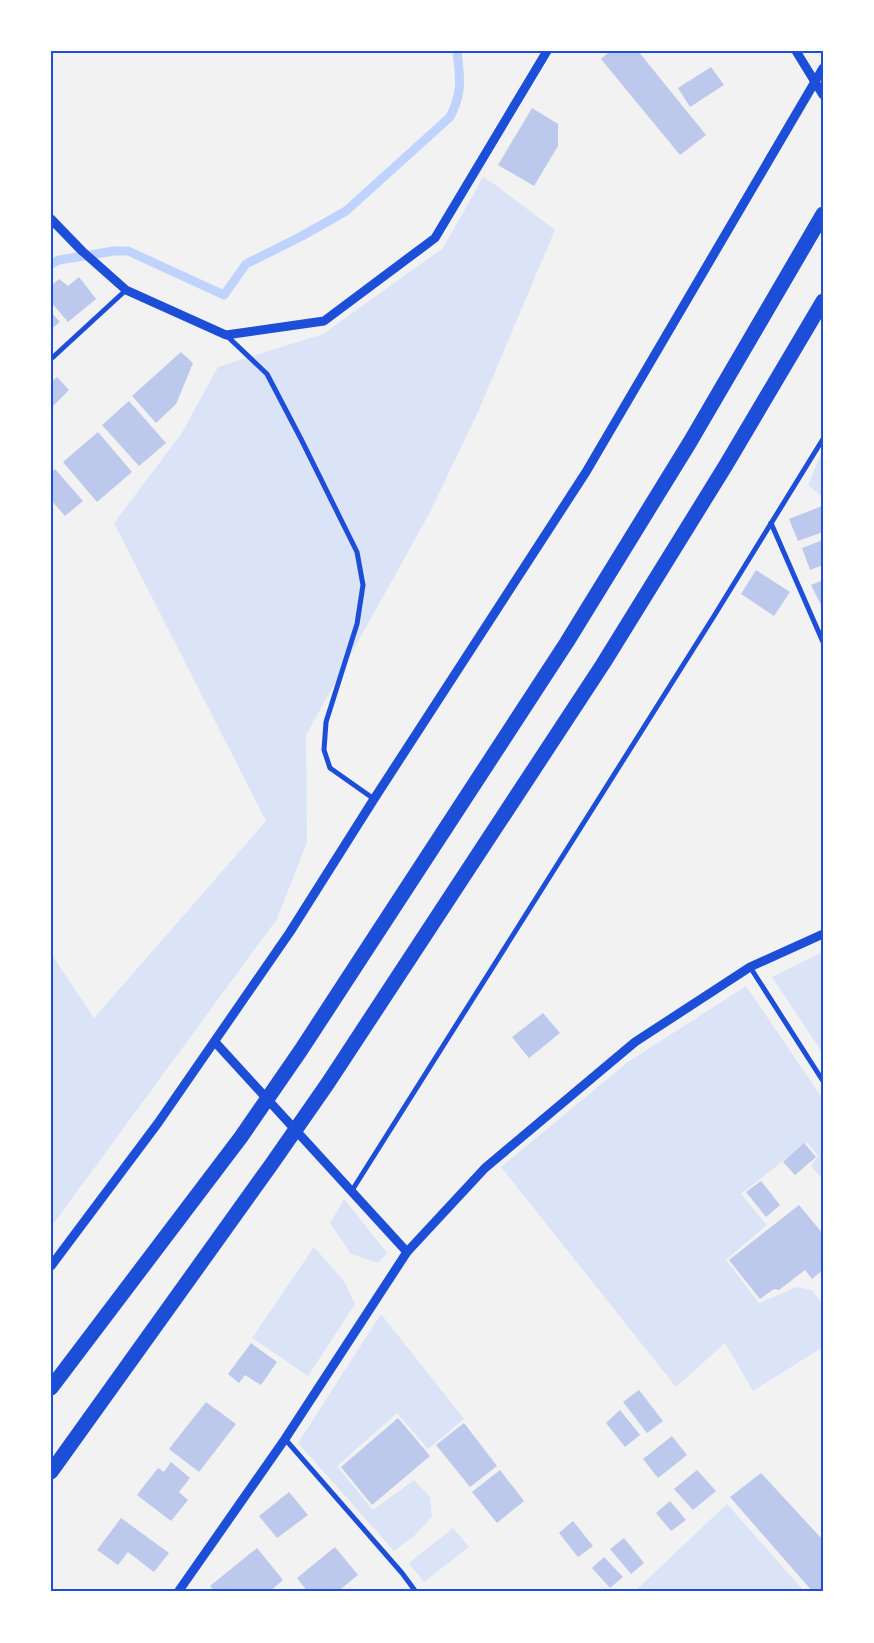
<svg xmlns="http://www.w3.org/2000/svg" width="874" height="1643" font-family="Barlow,sans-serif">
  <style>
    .green { fill: #dbe4f7 }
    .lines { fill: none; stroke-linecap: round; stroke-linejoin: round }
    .stream { stroke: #bfd3fe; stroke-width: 9 }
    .building { fill: #bdc9ec }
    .minor { stroke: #1d4ed8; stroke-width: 5 }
    .tertiary { stroke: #1d4ed8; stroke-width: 9 }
    .motorway { stroke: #1d4ed8; stroke-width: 15 }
    .neatline { fill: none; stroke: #1d4ed8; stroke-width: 2 }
  </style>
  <rect width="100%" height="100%" fill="#f2f2f2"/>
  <g class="green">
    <polygon points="483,177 494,184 555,230 478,412 429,514 306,735 307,842 277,919 51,1227 51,953 94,1018 266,821 114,523 181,434 218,367 323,334 443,248"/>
    <polygon points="823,449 823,497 808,485"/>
    <polygon points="823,952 823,1054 772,977"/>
    <polygon points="746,986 823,1099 823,1180 811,1166 818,1156 807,1142 741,1194 767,1225 726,1260 759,1303 797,1287 812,1290 823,1305 823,1347 753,1391 725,1343 676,1387 501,1167 628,1062"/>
    <polygon points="344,1199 387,1253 378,1263 351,1254 330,1223"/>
    <polygon points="314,1247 344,1281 355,1304 308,1376 252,1338"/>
    <polygon points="381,1314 464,1419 428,1449 397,1413 337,1466 373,1510 414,1480 430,1497 432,1517 414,1536 394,1551 298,1443"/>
    <polygon points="727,1504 805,1592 634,1592"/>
    <polygon points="453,1528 469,1547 424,1582 409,1563"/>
  </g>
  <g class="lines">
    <path class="stream" d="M51 264 59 260 114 251H128L224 295 246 264 302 236 346 211 450 117C463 92 460 78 457 51"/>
  </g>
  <g class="building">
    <polygon points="610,51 638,51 706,135 680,155 601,59"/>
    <polygon points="711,67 724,85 690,107 678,88"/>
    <polygon points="532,108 558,124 558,146 534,186 498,165"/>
    <polygon points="79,277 96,299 68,322 51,302 51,286 59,279 68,286"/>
    <polygon points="51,312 60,322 51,329"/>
    <polygon points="181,352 193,363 176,404 156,423 132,396"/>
    <polygon points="57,377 69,390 51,408 51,382"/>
    <polygon points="129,401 166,443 139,466 102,425"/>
    <polygon points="98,432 132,472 97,502 63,462"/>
    <polygon points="55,469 83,501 65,516 51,500 51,473"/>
    <polygon points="822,506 823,532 798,541 789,519"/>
    <polygon points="823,540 823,565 810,570 802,548"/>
    <polygon points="756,570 790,592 774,616 741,594"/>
    <polygon points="823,580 823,609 811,585"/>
    <polygon points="543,1013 560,1033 529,1058 512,1037"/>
    <polygon points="804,1143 816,1157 795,1175 783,1162"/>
    <polygon points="761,1181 780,1205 766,1217 746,1192"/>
    <polygon points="799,1205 823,1234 823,1270 812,1279 805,1270 779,1290 774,1289 760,1299 729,1260"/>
    <polygon points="251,1343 277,1362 261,1385 245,1375 239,1383 228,1374"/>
    <polygon points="639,1390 663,1421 647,1433 623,1402"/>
    <polygon points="206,1402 236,1424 199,1472 169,1449"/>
    <polygon points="620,1410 640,1435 625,1447 606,1423"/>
    <polygon points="398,1418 430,1456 372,1505 341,1467"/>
    <polygon points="464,1423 497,1466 470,1487 436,1445"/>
    <polygon points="672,1436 687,1455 658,1478 643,1459"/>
    <polygon points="171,1462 190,1478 179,1492 188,1500 171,1521 137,1495 158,1468 164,1472"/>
    <polygon points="500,1470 524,1501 497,1523 472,1492"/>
    <polygon points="697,1470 716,1491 693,1510 674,1489"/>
    <polygon points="761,1473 821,1538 823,1536 823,1592 813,1592 730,1497"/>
    <polygon points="289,1492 308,1515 277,1538 259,1516"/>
    <polygon points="670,1501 686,1520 671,1531 656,1513"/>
    <polygon points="121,1518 169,1553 154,1572 128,1552 118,1565 97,1550"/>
    <polygon points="573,1521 593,1546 578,1557 559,1533"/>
    <polygon points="624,1538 644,1563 631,1574 610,1549"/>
    <polygon points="335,1547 358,1575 337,1592 308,1592 297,1578"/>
    <polygon points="257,1548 283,1580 269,1592 215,1592 210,1586"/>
    <polygon points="604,1557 623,1577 610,1588 592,1568"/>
  </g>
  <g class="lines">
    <g class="minor">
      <polyline points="226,335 267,374 301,439 357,552 363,585 357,624 326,722 324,750 330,768 374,799"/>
      <polyline points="51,359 126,290"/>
      <polyline points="771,523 823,642"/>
      <polyline points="750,967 823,1081"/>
      <polyline points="351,1192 714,616 823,439"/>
      <polyline points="285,1439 402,1573 416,1592"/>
    </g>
    <g class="tertiary">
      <polyline points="796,51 823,95"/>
      <polyline points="51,219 82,251 126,290 226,335 324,321 435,238 547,51"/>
      <polyline points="215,1042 407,1252"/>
      <polyline points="51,1266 158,1123 290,932 374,799 586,472 823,68"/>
      <polyline points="178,1592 285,1439 407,1252 485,1168 635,1042 750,967 823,934"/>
    </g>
    <g class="motorway">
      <polyline points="51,1388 241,1137 301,1050 567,642 690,442 823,214"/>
      <polyline points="51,1472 271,1165 328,1083 603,664 726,465 823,301"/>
    </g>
  </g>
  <rect width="874" height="1643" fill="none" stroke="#ffffff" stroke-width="105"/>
  <rect x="52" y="52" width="770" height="1538" class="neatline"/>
</svg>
